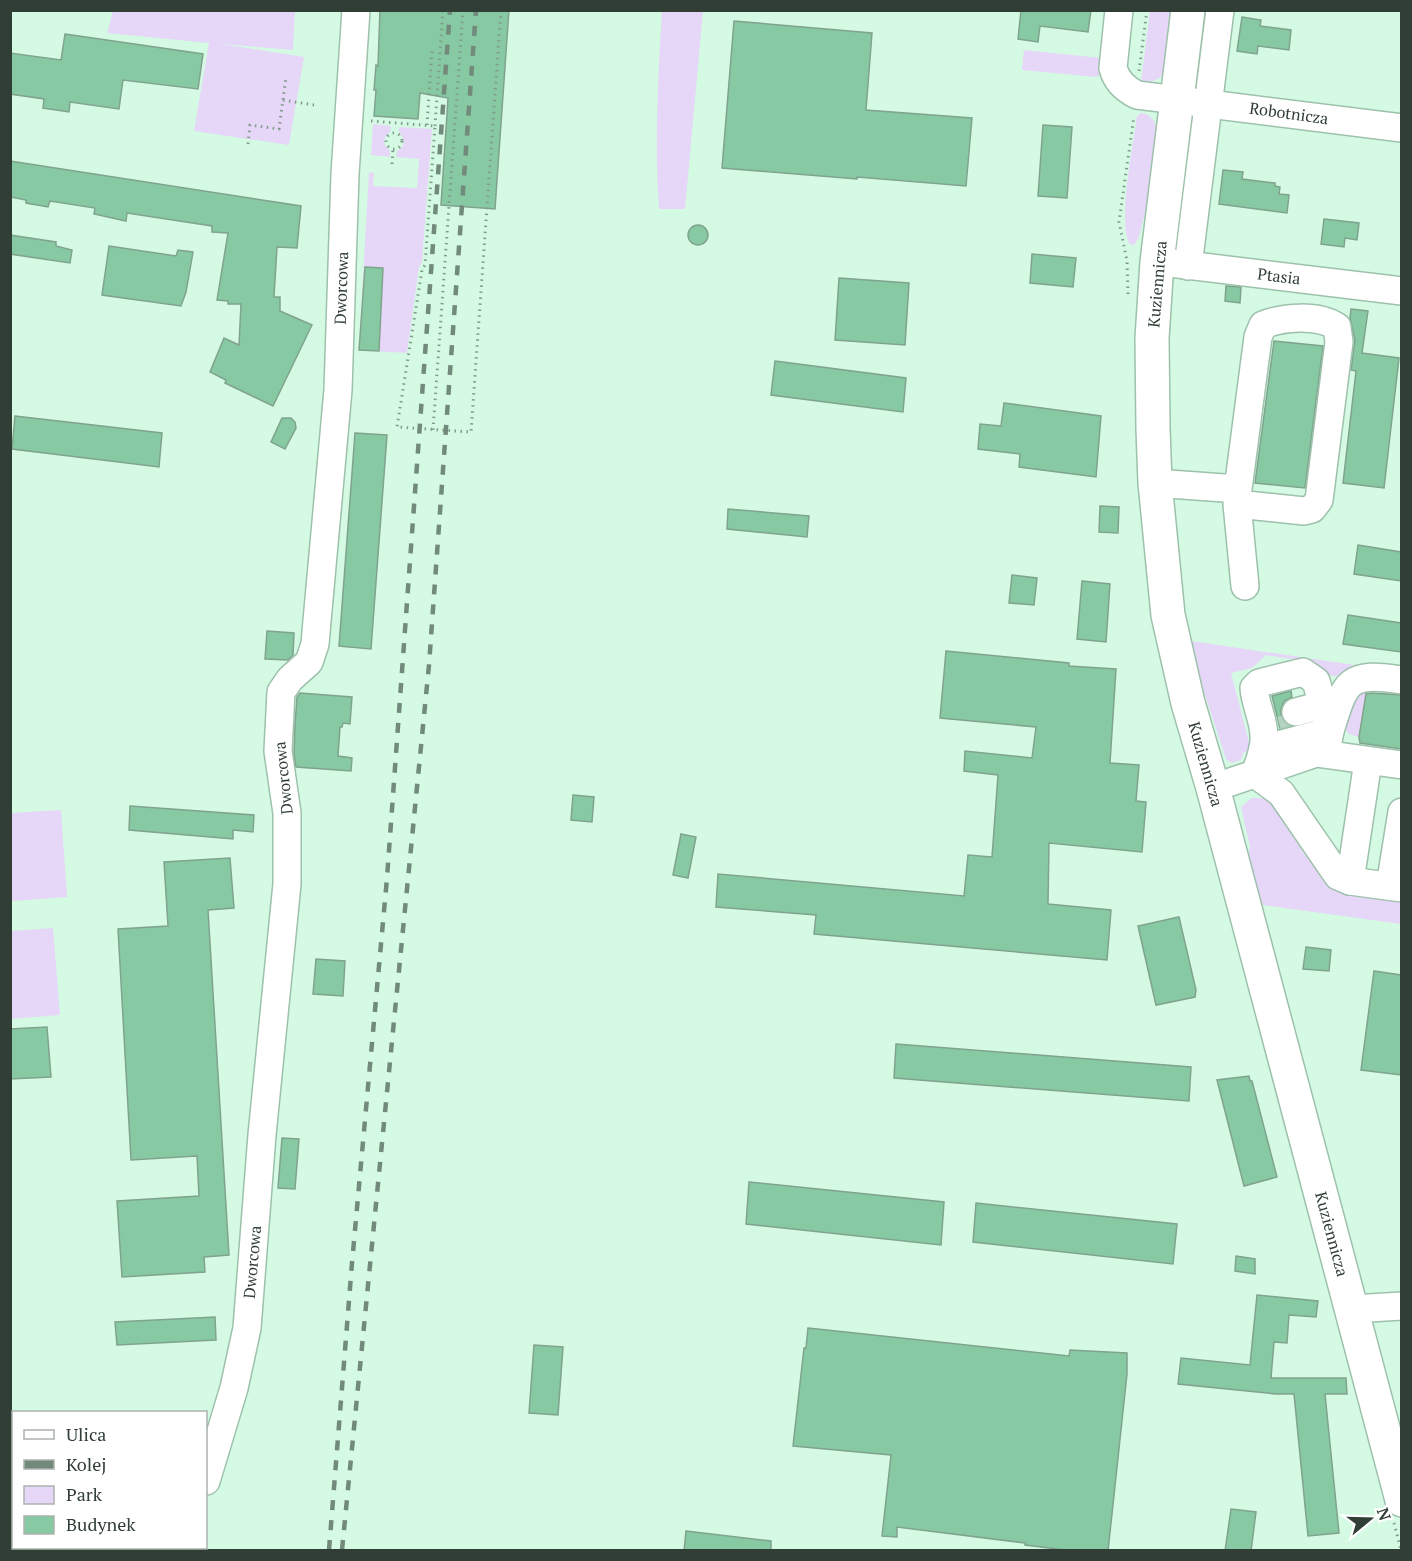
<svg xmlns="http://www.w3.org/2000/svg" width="1412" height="1561" font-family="'PT Serif',serif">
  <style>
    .green { fill: #e6d6f7 }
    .building { fill: #87c9a2; stroke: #80a38e; stroke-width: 1.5 }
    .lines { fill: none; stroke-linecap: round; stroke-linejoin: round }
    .minor-tunnel { stroke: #b4d4c0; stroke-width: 27; stroke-dasharray: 27 14; stroke-linecap: butt }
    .minor-casing { stroke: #9dc1ab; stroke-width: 30 }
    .major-casing { stroke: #9dc1ab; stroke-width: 36 }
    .path { stroke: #819b8b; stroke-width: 3; stroke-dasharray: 1.5 4.5; stroke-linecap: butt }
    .minor { stroke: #fff; stroke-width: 27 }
    .major { stroke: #fff; stroke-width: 33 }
    .rail { stroke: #728a7b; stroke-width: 4.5; stroke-dasharray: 10 10; stroke-linecap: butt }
    .labels { text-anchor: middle; stroke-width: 4.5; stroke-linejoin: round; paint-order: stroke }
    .street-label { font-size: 16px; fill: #303e35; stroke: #fff }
  </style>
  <rect width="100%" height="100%" fill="#d5fae3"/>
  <g class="green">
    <polygon points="113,11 295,11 293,50 222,44 304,57 289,145 194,131 209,43 107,33"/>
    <path d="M662 11H703L685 209H659C654 143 658 77 662 11Z"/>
    <path d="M1150 11H1178L1165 74C1158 79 1151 84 1141 82Z"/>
    <polygon points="1024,50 1101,58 1099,76 1096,77 1022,70"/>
    <path d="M1141 113C1178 116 1144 212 1140 234L1135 244 1131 245C1116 228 1134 142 1137 116Z"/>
    <path d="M373 124 391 126 390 132C382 137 383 146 390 151V157L371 155Z"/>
    <path d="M399 127 432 129 422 262 419 267 407 353 359 350 369 172 374 173 373 186 417 188 419 159 396 157 397 151C405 147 406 139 399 133Z"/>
    <polygon points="1191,641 1368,667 1340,677 1321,674 1304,661 1266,655 1252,668 1231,673 1251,750 1243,753 1241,760 1232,763 1226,759 1201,683"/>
    <polygon points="1367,686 1359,737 1349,734 1344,728 1346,705"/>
    <polygon points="1252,798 1265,798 1271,801 1305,855 1325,878 1401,898 1401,924 1255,904 1245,862 1250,847 1241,807"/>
    <polygon points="61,810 67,897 11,901 11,813"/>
    <polygon points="53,928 60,1015 11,1019 11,931"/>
  </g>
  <g class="building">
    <polygon points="380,10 509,10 495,209 441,205 448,98 420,93 418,119 374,116 376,90 374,90 376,65 378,66"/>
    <polygon points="1021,10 1091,10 1088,32 1040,26 1038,42 1018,39"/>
    <polygon points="1242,17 1261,20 1260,26 1291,30 1289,50 1258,46 1257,54 1237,51"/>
    <polygon points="734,21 872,33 866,110 972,118 966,186 857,177 857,179 722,168"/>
    <polygon points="65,34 203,54 198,89 123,80 119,109 70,102 69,112 43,108 44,99 10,94 10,53 61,60"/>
    <polygon points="1043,125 1072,127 1067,198 1038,196"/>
    <polygon points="10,161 301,206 297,248 277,247 274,297 280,297 280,311 312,325 273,406 225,383 226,380 210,372 224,338 239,345 241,304 228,304 228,301 217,300 228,233 212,232 212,226 127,213 126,221 94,214 95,208 50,201 48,207 26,203 26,200 10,197"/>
    <polygon points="1223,170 1243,172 1242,179 1275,183 1275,186 1280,187 1279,194 1289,195 1287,213 1219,204"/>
    <polygon points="1324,219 1359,223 1357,240 1345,238 1344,247 1321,244"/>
    <circle cx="698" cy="235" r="10"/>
    <polygon points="10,235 56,242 56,246 72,250 70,263 10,254"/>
    <polygon points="109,246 176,256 178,250 193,252 186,292 181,306 102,295"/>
    <polygon points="1032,254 1076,258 1073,287 1030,283"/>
    <polygon points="365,267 383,268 379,351 359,350"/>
    <polygon points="839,278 909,283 905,345 835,340"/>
    <polygon points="1226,286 1241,287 1240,303 1225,301"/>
    <polygon points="1351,309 1368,311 1362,353 1399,358 1384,488 1343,483 1356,371 1351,370 1355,340 1350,318"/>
    <polygon points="1274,341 1323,346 1305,488 1255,483"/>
    <polygon points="775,361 906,378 903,412 771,395"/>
    <polygon points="1004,403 1101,416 1096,477 1019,467 1020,454 978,449 980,424 1001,426"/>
    <polygon points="15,416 162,433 159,467 12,449"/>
    <polygon points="282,418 291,418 295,422 296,428 285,449 271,442"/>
    <polygon points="355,433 387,435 371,649 339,646"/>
    <polygon points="1100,506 1119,507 1118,533 1099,532"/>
    <polygon points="728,509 809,516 807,537 727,529"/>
    <polygon points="1358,545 1401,552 1401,581 1354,574"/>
    <polygon points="1012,575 1037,578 1034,605 1009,603"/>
    <polygon points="1082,581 1110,584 1106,642 1077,639"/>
    <polygon points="1348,615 1401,623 1401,652 1343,644"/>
    <polygon points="267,631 294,633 293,655 288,660 265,659"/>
    <polygon points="946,651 1069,663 1069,666 1116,669 1110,763 1139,765 1136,801 1146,802 1142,852 1049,843 1048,904 1111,910 1107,960 814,934 816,915 716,907 718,874 964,896 968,855 992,857 998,775 964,771 965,751 1032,758 1036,727 940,718"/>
    <polygon points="1291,691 1292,697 1284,701 1281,709 1281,717 1289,726 1280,728 1272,696"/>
    <polygon points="300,693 352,697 350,724 343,723 342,727 340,727 338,756 352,758 351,771 296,767 294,754 295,724 297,697"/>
    <polygon points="1371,693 1401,695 1401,749 1360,743 1359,737 1366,694"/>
    <polygon points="573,795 594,797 592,822 571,820"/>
    <polygon points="130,806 254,815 253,832 233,830 233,839 129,830"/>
    <polygon points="681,834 696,837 688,878 673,875"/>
    <polygon points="230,858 234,908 208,910 229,1255 204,1257 205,1272 122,1277 117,1201 199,1196 197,1156 131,1160 118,929 168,926 164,862"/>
    <polygon points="1179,917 1196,990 1195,997 1156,1005 1138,926"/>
    <polygon points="1306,947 1331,950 1329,971 1303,969"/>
    <polygon points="316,959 345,961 343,996 313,994"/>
    <polygon points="1374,971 1401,975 1401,1075 1361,1070"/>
    <polygon points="47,1027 51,1077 10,1079 10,1029"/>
    <polygon points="896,1044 1191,1067 1189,1101 894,1078"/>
    <polygon points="1249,1076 1250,1081 1252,1081 1277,1177 1244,1186 1217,1080"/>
    <polygon points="282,1138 299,1139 295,1189 278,1188"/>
    <polygon points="749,1182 944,1202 941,1245 746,1224"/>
    <polygon points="976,1203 1177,1224 1173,1264 973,1242"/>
    <polygon points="1236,1256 1255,1259 1255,1274 1235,1271"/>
    <polygon points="1257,1295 1318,1301 1316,1317 1289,1315 1287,1343 1274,1342 1271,1378 1346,1378 1347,1394 1325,1394 1339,1533 1308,1536 1294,1394 1276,1394 1178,1384 1181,1358 1250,1365"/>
    <polygon points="215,1317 216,1340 117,1345 115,1322"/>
    <polygon points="808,1328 1069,1356 1070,1350 1127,1353 1127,1374 1108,1551 1073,1551 1025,1545 1025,1543 897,1527 897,1537 882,1536 891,1455 793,1446 804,1348 806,1348"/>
    <polygon points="534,1345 563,1347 558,1415 529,1413"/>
    <polygon points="1231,1509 1256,1512 1251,1551 1225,1551"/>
    <polygon points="686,1531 771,1541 771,1551 684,1551"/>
  </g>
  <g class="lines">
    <polyline class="minor-tunnel" points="1281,730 1299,725"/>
    <defs>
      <g id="minor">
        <path d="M1119 10 1113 68C1116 80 1125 89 1137 95L1402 128"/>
        <polyline points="1170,263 1402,291"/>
        <polyline points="1188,266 1220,10"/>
        <path d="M1155 483 1238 489 1258 337 1263 325C1283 317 1318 314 1337 327L1339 342 1319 500 1312 509 1304 511 1237 504 1245 586"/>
        <polyline points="1296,712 1322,705"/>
        <path d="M1263 749 1330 731C1345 682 1347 671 1402 680"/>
        <path d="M1255 774C1259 762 1265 749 1264 736 1264 720 1255 704 1254 688L1259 683 1303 672 1316 681 1330 731 1328 741 1316 753"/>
        <polyline points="1255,774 1281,793 1338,876 1350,881 1402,888"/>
        <polyline points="1213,788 1316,753 1402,765"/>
        <polyline points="1350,881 1368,761"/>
        <polyline points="1390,886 1402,812"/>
        <polyline points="1352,1309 1402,1306"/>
        <polyline points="206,1481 234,1388 247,1328 262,1135 287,884 287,813 278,751 281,692 290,679 309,662 315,644 317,621 338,390 345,174 356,10"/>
      </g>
      <polyline id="major" points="1188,10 1157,262 1152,338 1153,428 1155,483 1168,615 1188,703 1213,788 1402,1500"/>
    </defs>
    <use href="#minor" class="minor-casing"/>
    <use href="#major" class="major-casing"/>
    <g class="path">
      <polyline points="1139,71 1147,10"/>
      <polyline points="283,100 314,105"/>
      <polyline points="371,121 435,126 425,265 422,270 397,427 471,432 501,10"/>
      <polyline points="427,125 432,50"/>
      <polyline points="435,126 443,10"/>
      <circle cx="394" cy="141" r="8"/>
      <polyline points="248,144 250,125 279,129 286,77"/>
      <polyline points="392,164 393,149"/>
      <polyline points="1128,294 1127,261 1119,222 1134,116"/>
      <polyline points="433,430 463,10"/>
      <polyline points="1394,1523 1401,1550"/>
    </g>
    <use href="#minor" class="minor"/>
    <use href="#major" class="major"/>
    <g class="rail">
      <polyline points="329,1550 352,1263 387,878 450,10"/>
      <polyline points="342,1550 429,665 476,10"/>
    </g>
  </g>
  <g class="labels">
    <g class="street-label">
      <text transform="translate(1289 113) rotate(8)" y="6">Robotnicza</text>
      <text transform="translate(1279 276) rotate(7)" y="6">Ptasia</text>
      <text transform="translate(1157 284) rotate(-85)" y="6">Kuziennicza</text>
      <text transform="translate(341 288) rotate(-88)" y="6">Dworcowa</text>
      <text transform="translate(1206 764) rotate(74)" y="6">Kuziennicza</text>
      <text transform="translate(283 778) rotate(-96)" y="6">Dworcowa</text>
      <text transform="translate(1332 1234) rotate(75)" y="6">Kuziennicza</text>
      <text transform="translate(252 1262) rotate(-85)" y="6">Dworcowa</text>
    </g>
  </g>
  <rect width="1412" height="1561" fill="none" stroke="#303e35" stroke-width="24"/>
  <rect x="12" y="1411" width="195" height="138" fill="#ffffff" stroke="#acb2ae" stroke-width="1.5"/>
  <rect x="24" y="1430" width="30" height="9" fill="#ffffff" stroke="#acb2ae" stroke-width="1.5"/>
  <text x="66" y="1441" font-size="18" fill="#303e35">Ulica</text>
  <rect x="24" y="1460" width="30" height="9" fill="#728a7b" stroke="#acb2ae" stroke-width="1.5"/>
  <text x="66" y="1471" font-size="18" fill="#303e35">Kolej</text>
  <rect x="24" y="1486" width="30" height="18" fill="#e6d6f7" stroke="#acb2ae" stroke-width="1.5"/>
  <text x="66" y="1501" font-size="18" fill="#303e35">Park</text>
  <rect x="24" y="1516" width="30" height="18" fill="#87c9a2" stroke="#acb2ae" stroke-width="1.5"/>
  <text x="66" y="1531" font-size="18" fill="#303e35">Budynek</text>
  <g transform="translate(1370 1519) rotate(71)" stroke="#ffffff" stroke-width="4.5" paint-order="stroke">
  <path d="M0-4.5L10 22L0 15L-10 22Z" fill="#303e35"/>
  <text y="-9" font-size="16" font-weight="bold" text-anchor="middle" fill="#303e35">N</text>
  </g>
</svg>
